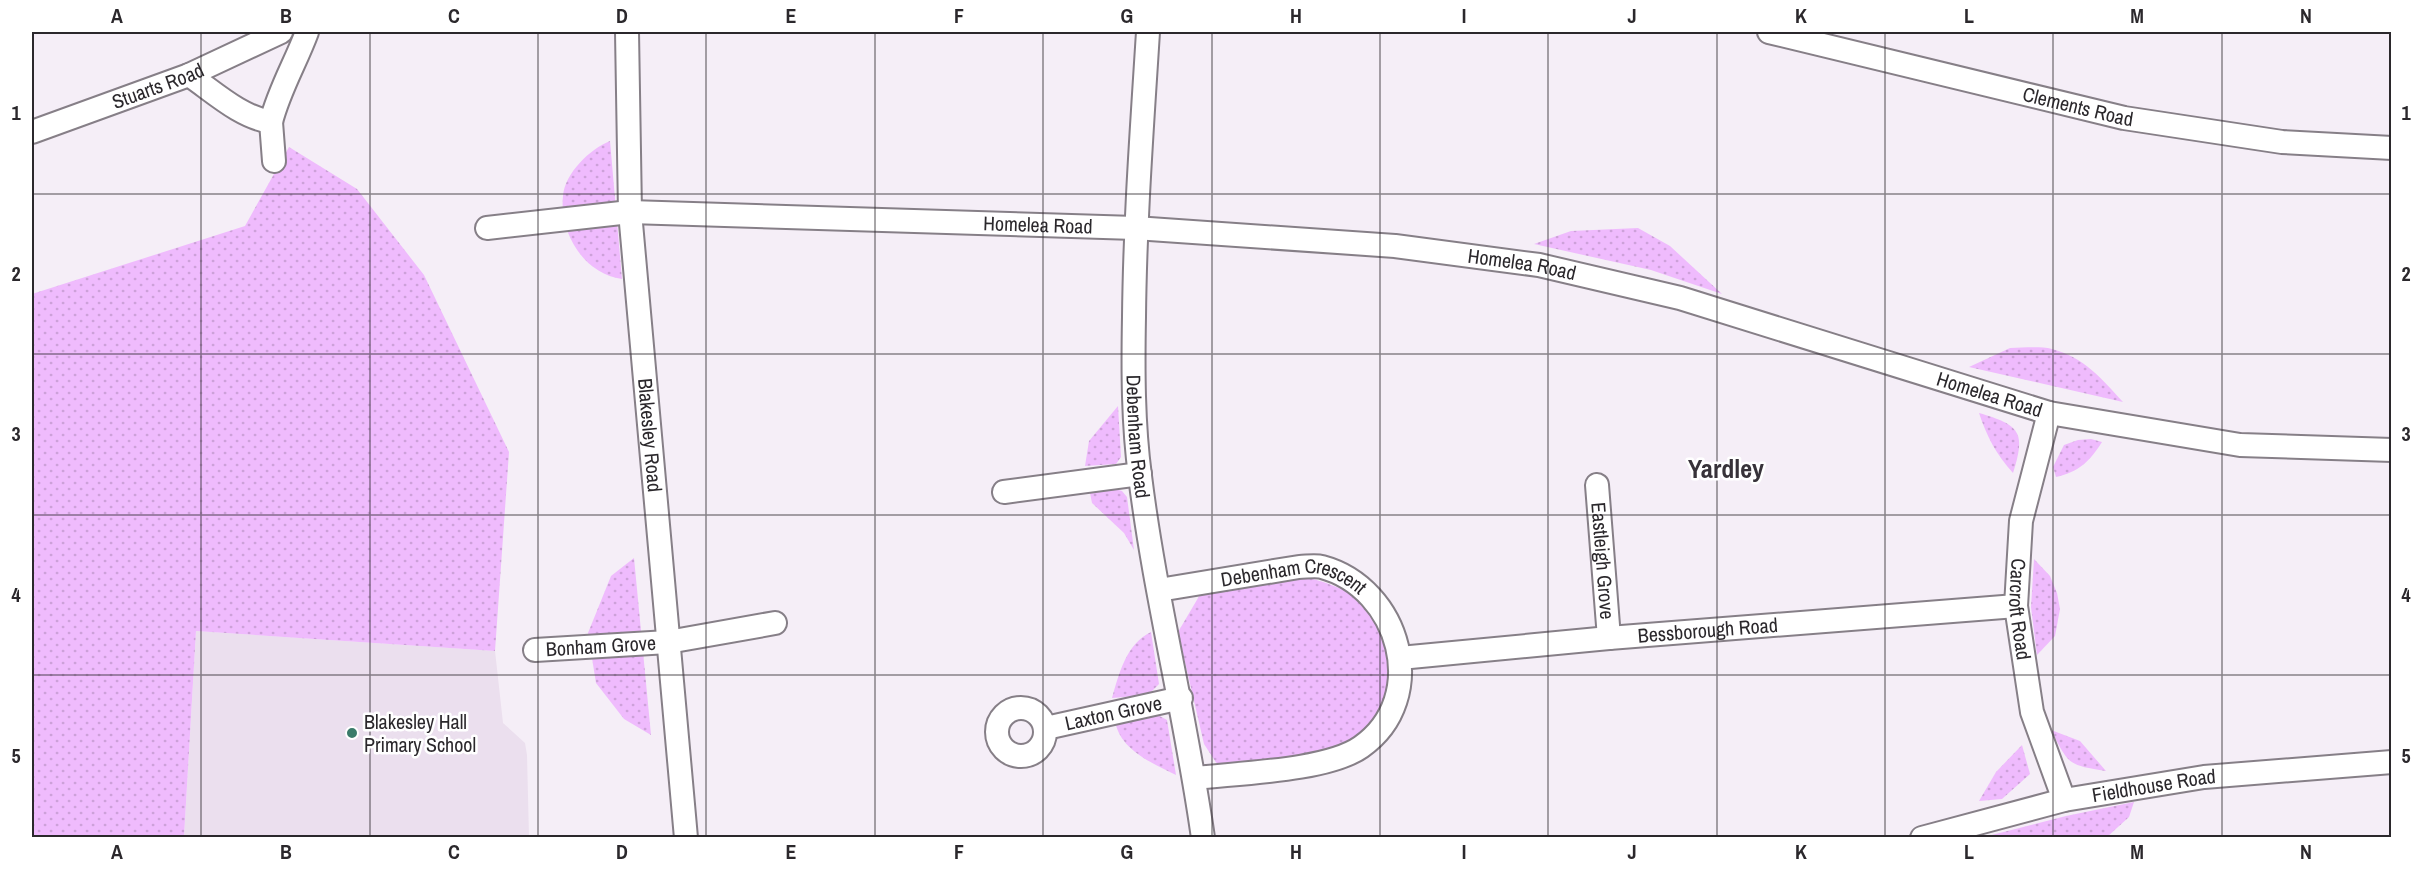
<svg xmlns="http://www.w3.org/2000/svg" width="2423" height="869" font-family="'Archivo Narrow',sans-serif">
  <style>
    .built { fill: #ebdfee }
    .green { fill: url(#green-dots) }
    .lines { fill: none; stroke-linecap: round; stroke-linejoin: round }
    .minor-casing { stroke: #867f87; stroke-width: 26 }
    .minor { stroke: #fff; stroke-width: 22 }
    .grid { fill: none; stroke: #2b282c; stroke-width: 1.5; stroke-opacity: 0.55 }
    .poi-dot { fill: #3a7b6a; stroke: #fff; stroke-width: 2 }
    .labels { text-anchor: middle; stroke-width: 5; stroke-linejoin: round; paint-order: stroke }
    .street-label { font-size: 20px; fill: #2b282c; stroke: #fff }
    .poi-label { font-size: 20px; fill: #2b282c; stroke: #fff; text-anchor: start }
    .district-label { font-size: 26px; font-weight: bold; fill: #373239; stroke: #fff }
    .neatline { fill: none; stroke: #2b282c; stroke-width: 2 }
    .grid-label { font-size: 20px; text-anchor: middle; font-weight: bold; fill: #2b282c }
  </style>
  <defs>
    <pattern id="green-dots" width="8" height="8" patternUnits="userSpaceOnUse" patternTransform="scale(1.5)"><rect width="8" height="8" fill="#efbbfd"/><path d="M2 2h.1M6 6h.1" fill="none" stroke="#cda1d9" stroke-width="1.8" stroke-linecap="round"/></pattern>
  </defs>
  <rect width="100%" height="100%" fill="#f5eef7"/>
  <polygon class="built" points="196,631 495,651 503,723 525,743 527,755 529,837 184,838"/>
  <g class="green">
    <path d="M610 141 622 279C584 274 559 233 563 196 565 173 590 149 610 141Z"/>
    <polygon points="289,147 357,189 424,275 509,452 495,651 196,631 184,837 32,837 32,294 245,226"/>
    <polygon points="1638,228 1670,246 1722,294 1651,270 1534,244 1571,231"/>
    <path d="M2010 348C2023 348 2039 346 2052 349 2084 357 2102 379 2123 402L1969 367Z"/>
    <polygon points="1118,406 1121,457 1116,464 1085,466 1089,441"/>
    <path d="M1979 413C2020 425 2026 432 2013 473 1996 454 1987 437 1979 413Z"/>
    <path d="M2091 439 2102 442C2090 461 2079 472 2056 477L2053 467 2064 445 2078 440Z"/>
    <polygon points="1108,487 1122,491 1127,497 1134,550 1124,533 1092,503 1089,488"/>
    <polygon points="634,558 651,735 624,719 596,683 588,633 611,576"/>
    <polygon points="2034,559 2050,576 2057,593 2060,609 2055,636 2037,655 2031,607"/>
    <path d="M1310 578C1331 584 1360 594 1374 612 1395 639 1399 698 1374 724 1366 732 1354 740 1344 746 1318 763 1250 761 1217 764L1204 744 1178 632 1201 593Z"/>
    <path d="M1151 632 1159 684 1148 695 1112 698C1119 674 1126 644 1151 632Z"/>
    <path d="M1154 713 1167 720 1176 775C1152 763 1120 750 1115 721Z"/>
    <path d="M2051 730 2080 741 2106 771C2068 765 2069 765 2051 730Z"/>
    <polygon points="2022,745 2030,774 2002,799 1979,801 1996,772"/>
    <polygon points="2134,802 2129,817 2107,837 1984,837 2066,816"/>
  </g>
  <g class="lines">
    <defs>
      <g id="minor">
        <path id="s1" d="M627 32 630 212 686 838"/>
        <path id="s2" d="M1148 32C1142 127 1135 221 1134 317 1133 370 1133 423 1140 476 1155 597 1186 716 1203 838"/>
        <path id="s3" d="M1769 32 2124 118 2282 142 2392 148"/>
        <path d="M189 75C214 92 240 117 271 122 279 90 296 62 307 32"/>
        <polyline points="271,122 274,161"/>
        <path id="s4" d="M32 132 189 75 281 32"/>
        <path id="s5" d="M487 228 630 212 1135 228 1395 246 1539 265 1680 298 2049 413 2240 445 2392 450"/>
        <path id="s6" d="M2049 413 2021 521 2016 606 2032 712 2064 800"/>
        <path id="s7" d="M1597 485 1609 638"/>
        <polyline points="1004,492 1140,474"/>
        <path id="s8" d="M1159 590 1299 567C1306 567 1315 565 1322 567 1400 588 1431 698 1361 747 1327 771 1238 773 1195 778"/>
        <path id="s9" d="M535 650 668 642 775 623"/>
        <path id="s10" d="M1400 658 1609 638 2016 606"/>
        <circle cx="1021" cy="732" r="24"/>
        <path id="s11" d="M1046 728 1181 698"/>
        <path id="s12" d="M1922 838 2064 800 2204 777 2392 762"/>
      </g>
    </defs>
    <use href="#minor" class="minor-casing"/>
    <use href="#minor" class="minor"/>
  </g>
  <path class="grid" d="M201 32V838M370 32V838M538 32V838M706 32V838M875 32V838M1043 32V838M1212 32V838M1380 32V838M1548 32V838M1717 32V838M1885 32V838M2053 32V838M2222 32V838M32 194H2392M32 354H2392M32 515H2392M32 675H2392"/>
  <circle class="poi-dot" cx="352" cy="733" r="6"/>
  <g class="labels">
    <g class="street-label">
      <text dy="7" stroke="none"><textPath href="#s4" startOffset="134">Stuarts Road</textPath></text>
      <text dy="7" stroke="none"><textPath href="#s3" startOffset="318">Clements Road</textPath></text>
      <text dy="7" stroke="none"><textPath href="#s5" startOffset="552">Homelea Road</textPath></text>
      <text dy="7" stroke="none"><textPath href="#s5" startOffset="1038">Homelea Road</textPath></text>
      <text dy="7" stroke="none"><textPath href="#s5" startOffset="1524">Homelea Road</textPath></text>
      <text dy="7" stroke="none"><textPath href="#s1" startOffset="404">Blakesley Road</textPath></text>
      <text dy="7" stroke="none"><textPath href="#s2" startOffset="405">Debenham Road</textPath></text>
      <text dy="7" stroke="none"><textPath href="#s7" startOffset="76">Eastleigh Grove</textPath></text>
      <text dy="7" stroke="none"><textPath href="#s8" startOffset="138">Debenham Crescent</textPath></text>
      <text dy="7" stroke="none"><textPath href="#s6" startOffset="200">Carcroft Road</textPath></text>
      <text dy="7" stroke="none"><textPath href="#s10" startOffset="309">Bessborough Road</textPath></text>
      <text dy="7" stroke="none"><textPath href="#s9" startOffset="66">Bonham Grove</textPath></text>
      <text dy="7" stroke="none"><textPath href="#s11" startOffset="69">Laxton Grove</textPath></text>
      <text dy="7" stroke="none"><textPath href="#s12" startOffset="238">Fieldhouse Road</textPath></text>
    </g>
    <g class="poi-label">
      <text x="364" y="729">Blakesley Hall<tspan x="364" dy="23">Primary School</tspan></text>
    </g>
    <g class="district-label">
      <text x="1726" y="478">Yardley</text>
    </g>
  </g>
  <rect width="2423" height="869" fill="none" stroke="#ffffff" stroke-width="66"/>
  <rect x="33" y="33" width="2357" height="803" class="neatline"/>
  <g class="grid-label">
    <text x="117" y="23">A</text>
    <text x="286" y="23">B</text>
    <text x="454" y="23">C</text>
    <text x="622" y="23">D</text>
    <text x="791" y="23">E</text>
    <text x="959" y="23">F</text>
    <text x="1127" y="23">G</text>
    <text x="1296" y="23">H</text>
    <text x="1464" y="23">I</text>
    <text x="1632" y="23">J</text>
    <text x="1801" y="23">K</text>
    <text x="1969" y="23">L</text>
    <text x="2137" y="23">M</text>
    <text x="2306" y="23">N</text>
    <text x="16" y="120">1</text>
    <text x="2406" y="120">1</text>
    <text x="16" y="281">2</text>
    <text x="2406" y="281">2</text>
    <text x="16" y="441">3</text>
    <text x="2406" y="441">3</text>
    <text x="16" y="602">4</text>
    <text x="2406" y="602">4</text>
    <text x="16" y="763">5</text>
    <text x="2406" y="763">5</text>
    <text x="117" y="859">A</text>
    <text x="286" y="859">B</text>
    <text x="454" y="859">C</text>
    <text x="622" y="859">D</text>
    <text x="791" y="859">E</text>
    <text x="959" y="859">F</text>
    <text x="1127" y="859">G</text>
    <text x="1296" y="859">H</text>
    <text x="1464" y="859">I</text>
    <text x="1632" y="859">J</text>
    <text x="1801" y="859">K</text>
    <text x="1969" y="859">L</text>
    <text x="2137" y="859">M</text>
    <text x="2306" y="859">N</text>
  </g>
</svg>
